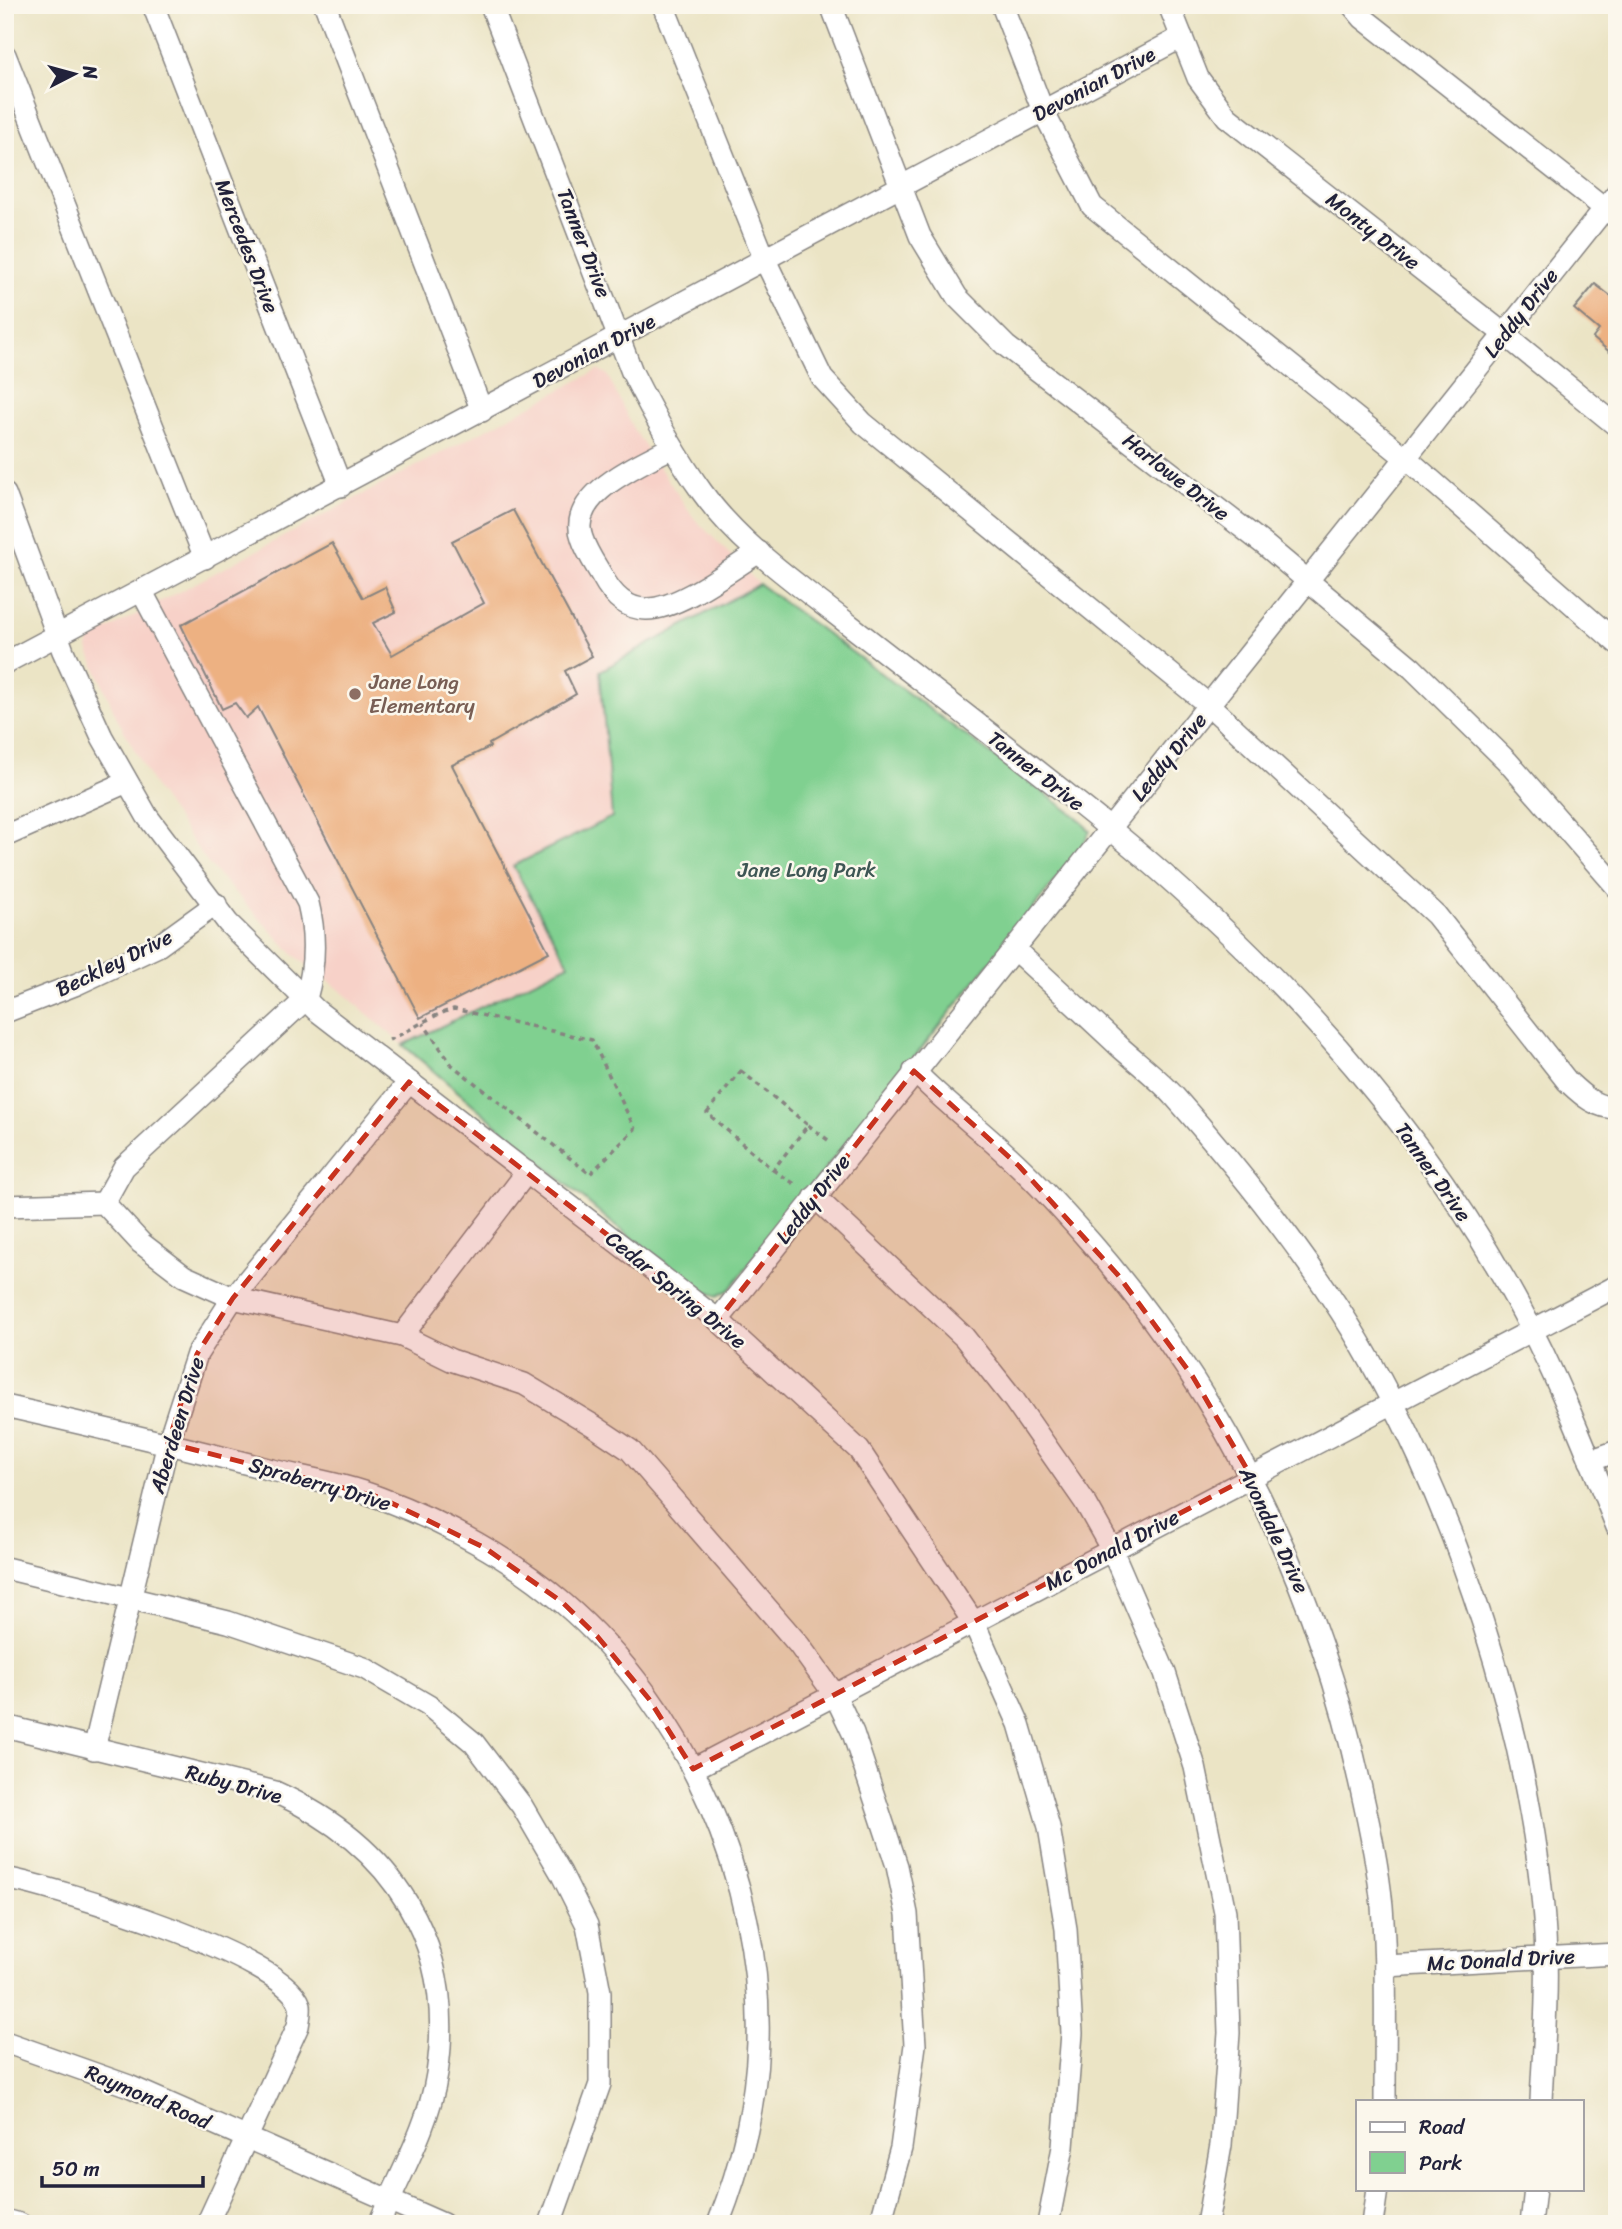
<svg xmlns="http://www.w3.org/2000/svg" width="1622" height="2229" font-family="Sriracha,sans-serif">
  <style>
    .built { fill: #f7d1c8 }
    .green { fill: #80d090; stroke: #517966; stroke-width: 2 }
    .building { fill: #edb182 }
    .lines { fill: none; stroke-linecap: round; stroke-linejoin: round }
    .minor-casing { stroke: #868380; stroke-width: 24 }
    .path { stroke: #868380; stroke-width: 3.5; stroke-dasharray: 5 5; stroke-linecap: butt }
    .minor { stroke: #fff; stroke-width: 21 }
    .marked { fill: #c8321e; fill-opacity: 0.2; stroke: #c8321e; stroke-width: 5; stroke-dasharray: 14 9; stroke-linejoin: round }
    .education-dot { fill: #8d6e63; stroke: #fbf7ec; stroke-width: 2.5 }
    .labels { text-anchor: middle; stroke-width: 5; stroke-linejoin: round; paint-order: stroke }
    .street-label { font-size: 21px; fill: #22223b; stroke: #fbf7ec }
    .education-label { font-size: 21px; fill: #785e54; stroke: #fbf7ec; text-anchor: start }
    .park-label { font-size: 21px; fill: #3e5654; stroke: #fbf7ec }
  </style>
  <rect width="100%" height="100%" fill="#fbf7ec"/>
  <filter id="ink" filterUnits="userSpaceOnUse"><feTurbulence type="fractalNoise" baseFrequency=".0143" numOctaves="2"/><feDisplacementMap in="SourceGraphic" scale="14" xChannelSelector="R" yChannelSelector="G"/><feConvolveMatrix kernelMatrix="1 2 1 2 8 2 1 2 1" color-interpolation-filters="sRGB"/></filter>
  <filter id="wash" filterUnits="userSpaceOnUse"><feTurbulence type="fractalNoise" baseFrequency=".00686" numOctaves="4" result="noise"/><feDisplacementMap in="SourceGraphic" scale="28" xChannelSelector="R" yChannelSelector="G"/><feGaussianBlur stdDeviation="1.57" result="paint"/><feColorMatrix in="noise" values="0 0 0 0 0 0 0 0 0 0 0 0 0 0 0 0 0 1.4 0 .05"/><feComposite in="paint" operator="in"/></filter>
  <g filter="url(#wash)">
    <rect width="100%" height="100%" fill="#ebe4c5"/>
    <polygon class="built" points="598,370 607,374 634,430 693,517 759,584 600,671 612,817 513,866 569,964 403,1045 333,984 294,955 209,865 157,791 117,718 88,649 90,639"/>
    <polygon class="green" points="759,584 1077,817 1090,831 1082,847 729,1290 717,1296 703,1291 612,1223 403,1045 569,964 513,866 612,817 600,671"/>
    <g id="blocks">
      <g class="building">
        <polygon points="1595,284 1617,301 1617,358 1593,338 1599,330 1574,309"/>
        <polygon points="513,510 592,656 565,671 576,694 489,744 490,747 452,765 549,952 420,1018 258,707 246,718 235,703 222,709 181,625 332,543 363,598 385,587 396,612 373,623 392,655 484,603 452,541"/>
      </g>
    </g>
  </g>
  <g filter="url(#ink)">
    <use href="#blocks" fill-opacity="0" stroke="#868380" stroke-width="2"/>
    <g class="lines">
      <defs>
        <g id="minor">
          <polyline points="153,5 341,486"/>
          <polyline points="325,5 482,411"/>
          <path d="M491 5 632 372C653 414 674 453 702 492 741 546 799 585 851 626 937 693 1024 759 1108 827 1269 959 1416 1117 1516 1300 1556 1373 1587 1451 1617 1527"/>
          <path d="M663 5 765 260 822 378 863 423 1210 706 1436 915 1567 1081C1582 1095 1595 1108 1617 1108"/>
          <polyline points="831,5 920,236 957,297 1006,346 1265,545 1412,668 1507,761 1617,887"/>
          <polyline points="1002,5 1043,111 1092,206 1406,458 1617,643"/>
          <polyline points="1169,5 1198,78 1227,117 1504,334 1617,426"/>
          <polyline points="1352,5 1363,18 1617,218"/>
          <polyline points="5,55 205,558"/>
          <path d="M672 447C642 464 566 494 582 538 586 551 595 564 602 576 611 593 624 609 646 609 678 610 731 569 759 552"/>
          <polyline points="5,494 63,651 102,737 147,816 228,923 316,1010 718,1320 859,1450 974,1623 1019,1724 1049,1827 1066,1929 1072,2033 1063,2147 1048,2224"/>
          <polyline points="5,663 1182,37"/>
          <polyline points="5,836 127,782"/>
          <path d="M1014 949C1050 982 1086 1015 1121 1048 1139 1064 1159 1079 1175 1097 1235 1165 1292 1236 1341 1312 1452 1486 1539 1749 1546 1956 1548 2004 1543 2053 1541 2101"/>
          <polyline points="5,1012 77,984 158,946 216,904"/>
          <path d="M914 1071C943 1101 976 1126 1006 1154 1037 1182 1065 1213 1092 1244 1227 1399 1316 1584 1360 1784 1369 1824 1378 1865 1382 1906 1387 1971 1385 2036 1385 2101"/>
          <polyline points="815,1197 964,1337 1014,1400 1085,1502 1112,1550 1165,1673 1195,1767 1225,1912 1229,2033 1221,2145 1207,2224"/>
          <path d="M104 1203 124 1167 306 999C315 967 316 935 308 903L142 592"/>
          <polyline points="5,1206 104,1203 141,1243 184,1276 233,1298 402,1336 451,1360 524,1384 594,1426 630,1450 799,1645 835,1695 853,1733 897,1866 907,1914 915,2045 901,2148 880,2224"/>
          <polyline points="718,1320 1617,193"/>
          <polyline points="402,1336 527,1172"/>
          <path d="M5 1406C93 1426 181 1446 268 1469 305 1478 345 1484 380 1498 444 1522 511 1558 563 1603 685 1707 763 1882 758 2042 756 2104 741 2166 718 2224"/>
          <polyline points="1590,1461 1617,1451"/>
          <polyline points="5,1568 228,1622 364,1668 429,1706 474,1743 522,1806 561,1873 587,1925 600,1992 600,2084 550,2224"/>
          <path d="M5 1726 275 1792C393 1845 457 1943 437 2074 429 2126 399 2176 379 2224"/>
          <polyline points="94,1749 168,1443 197,1354 233,1298 409,1082"/>
          <polyline points="693,1769 1617,1286"/>
          <path d="M5 1878C57 1888 285 1956 300 2005 301 2011 299 2020 298 2026L207 2224"/>
          <polyline points="1385,1966 1617,1954"/>
          <polyline points="5,2042 129,2086 443,2224"/>
          <polyline points="5,2220 20,2224"/>
          <polyline points="1372,2224 1377,2189"/>
          <polyline points="1531,2224 1535,2189"/>
        </g>
      </defs>
      <use href="#minor" class="minor-casing"/>
      <g class="path">
        <path d="M389 1040C410 1031 431 1015 454 1009L592 1040 635 1129 590 1174 452 1065 423 1023"/>
        <polygon points="741,1071 808,1125 773,1170 707,1113"/>
        <polyline points="808,1125 832,1143"/>
        <polyline points="773,1170 798,1186"/>
      </g>
      <use href="#minor" class="minor"/>
    </g>
  </g>
  <path class="marked" d="M914 1071 1019 1166 1118 1275 1193 1377 1251 1476 693 1769 649 1699 597 1636 562 1602 485 1548 379 1497 168 1443 197 1354 233 1298 409 1082 718 1320Z"/>
  <circle class="education-dot" cx="355" cy="694" r="7"/>
  <g class="labels">
    <g class="street-label">
      <text transform="translate(1094 84) rotate(-28)" y="7">Devonian Drive</text>
      <text transform="translate(1373 231) rotate(38)" y="7">Monty Drive</text>
      <text transform="translate(584 243) rotate(69)" y="7">Tanner Drive</text>
      <text transform="translate(247 246) rotate(69)" y="7">Mercedes Drive</text>
      <text transform="translate(1521 313) rotate(-52)" y="7">Leddy Drive</text>
      <text transform="translate(594 351) rotate(-28)" y="7">Devonian Drive</text>
      <text transform="translate(1176 477) rotate(38)" y="7">Harlowe Drive</text>
      <text transform="translate(1169 757) rotate(-51)" y="7">Leddy Drive</text>
      <text transform="translate(1036 771) rotate(38)" y="7">Tanner Drive</text>
      <text transform="translate(114 963) rotate(-26)" y="7">Beckley Drive</text>
      <text transform="translate(1433 1172) rotate(55)" y="7">Tanner Drive</text>
      <text transform="translate(813 1199) rotate(-52)" y="7">Leddy Drive</text>
      <text transform="translate(676 1290) rotate(39)" y="7">Cedar Spring Drive</text>
      <text transform="translate(177 1425) rotate(-73)" y="7">Aberdeen Drive</text>
      <text transform="translate(320 1484) rotate(16)" y="7">Spraberry Drive</text>
      <text transform="translate(1274 1530) rotate(65)" y="7">Avondale Drive</text>
      <text transform="translate(1112 1550) rotate(-28)" y="7">Mc Donald Drive</text>
      <text transform="translate(234 1784) rotate(15)" y="7">Ruby Drive</text>
      <text transform="translate(1501 1960) rotate(-3)" y="7">Mc Donald Drive</text>
      <text transform="translate(148 2097) rotate(23)" y="7">Raymond Road</text>
    </g>
    <g class="education-label">
      <text x="369" y="689">Jane Long<tspan x="369" dy="24">Elementary</tspan></text>
    </g>
    <g class="park-label">
      <text x="807" y="877">Jane Long Park</text>
    </g>
  </g>
  <rect width="1622" height="2229" fill="none" stroke="#fbf7ec" stroke-width="28"/>
  <rect x="1356" y="2100" width="228" height="91" fill="#fbf7ec" stroke="#a4a2a5" stroke-width="2"/>
  <rect x="1370" y="2122" width="35" height="10" fill="#ffffff" stroke="#a4a2a5" stroke-width="2"/>
  <text x="1419" y="2134" font-size="21" fill="#22223b">Road</text>
  <rect x="1370" y="2152" width="35" height="21" fill="#80d090" stroke="#a4a2a5" stroke-width="2"/>
  <text x="1419" y="2170" font-size="21" fill="#22223b">Park</text>
  <g transform="translate(74 74) rotate(84)" stroke="#fbf7ec" stroke-width="5" paint-order="stroke">
  <path d="M0-5L12 26L0 18L-12 26Z" fill="#22223b"/>
  <text y="-10" font-size="19" font-weight="bold" text-anchor="middle" fill="#22223b">N</text>
  </g>
  <path d="M42 2176v10h161v-10" fill="none" stroke="#22223b" stroke-width="3.5"/>
  <text x="52" y="2176" font-size="21" fill="#22223b" stroke="#fbf7ec" stroke-width="5" paint-order="stroke">50 m</text>
</svg>
